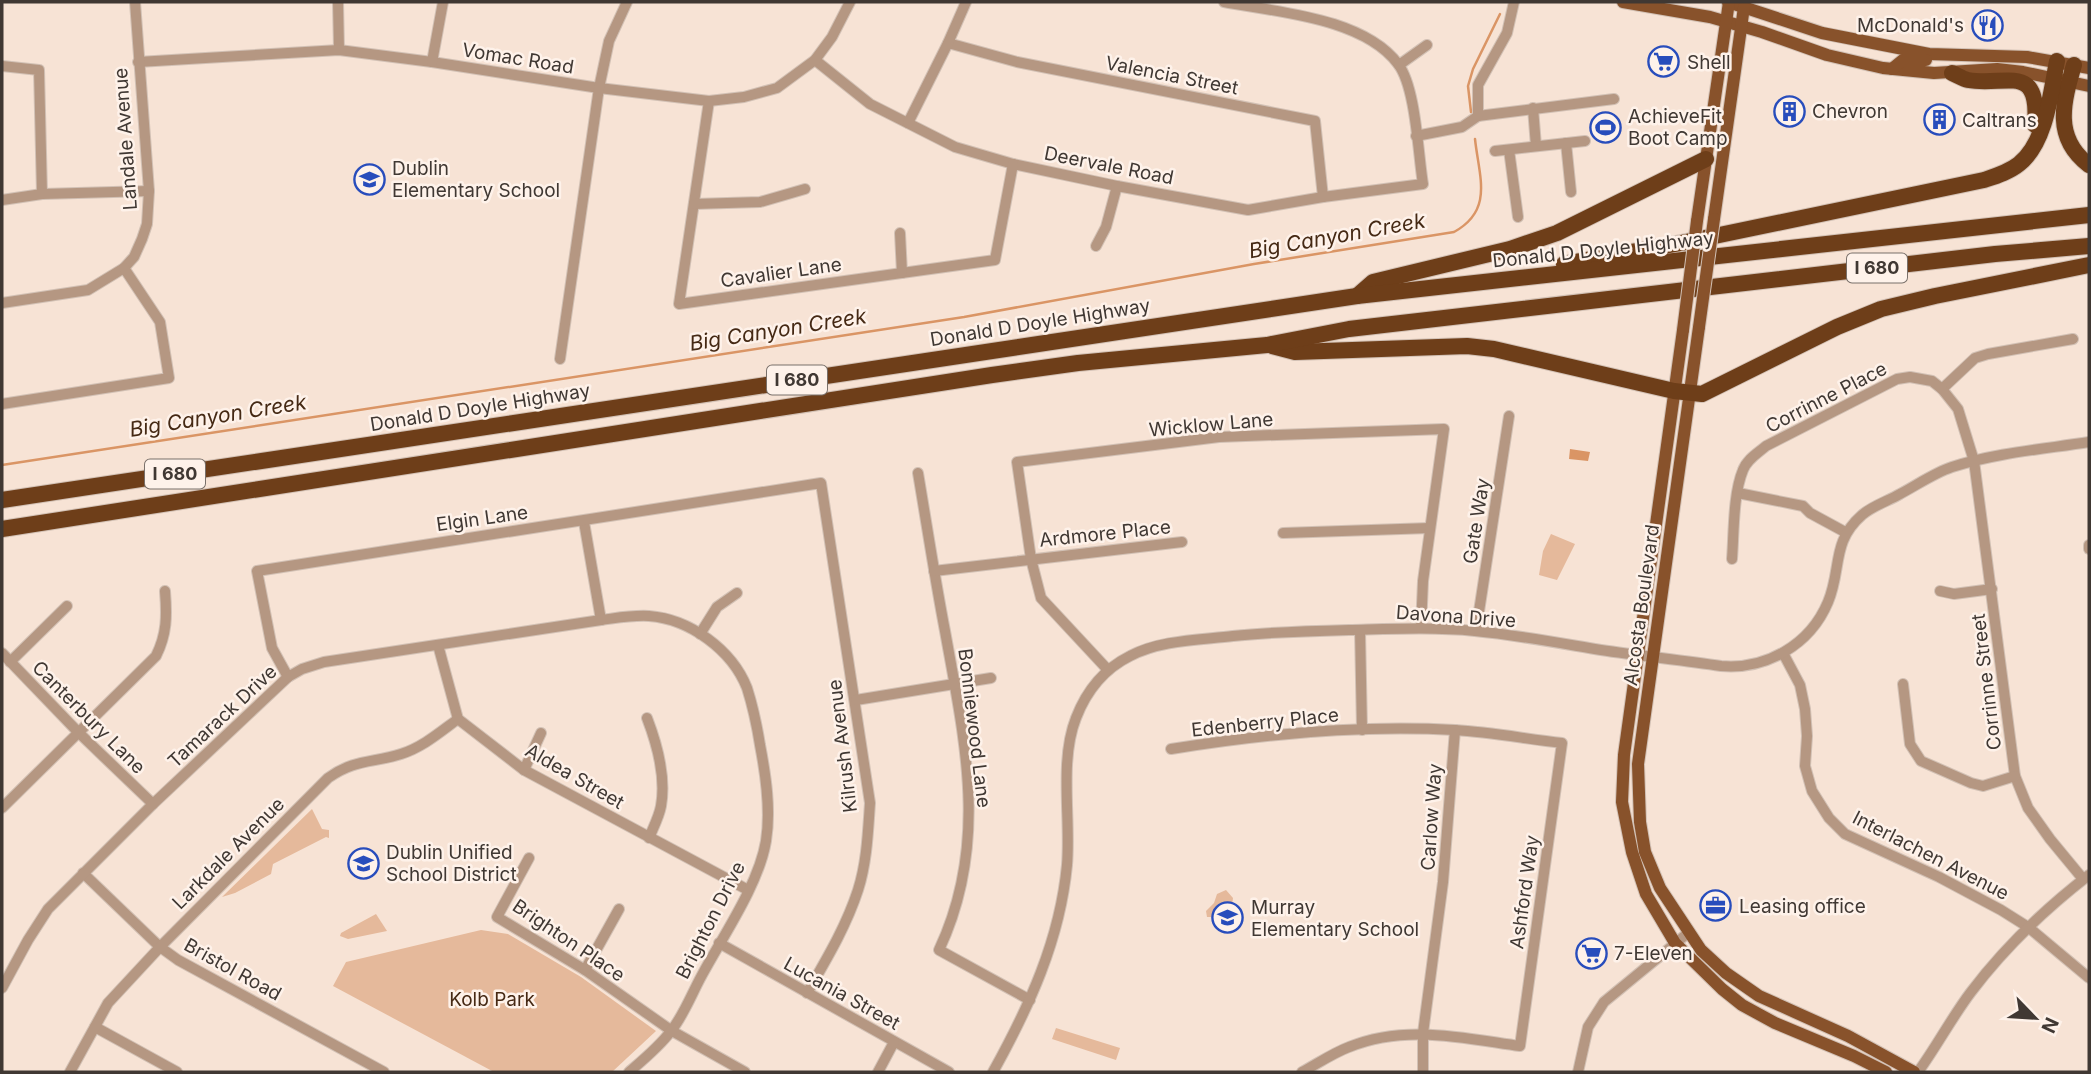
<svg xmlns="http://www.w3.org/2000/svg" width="2091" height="1074" font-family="Inter,sans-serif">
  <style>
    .green { fill: #e5b99b }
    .water { fill: #da9565 }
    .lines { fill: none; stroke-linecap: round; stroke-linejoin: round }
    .stream { stroke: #da9565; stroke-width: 2.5 }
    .minor-casing { stroke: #d2c1b5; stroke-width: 12 }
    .major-casing { stroke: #d2c1b5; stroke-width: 14 }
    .highway-casing { stroke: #d2c1b5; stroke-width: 18 }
    .minor { stroke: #b59782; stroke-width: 10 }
    .major { stroke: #88522b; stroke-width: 12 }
    .highway { stroke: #6e3e19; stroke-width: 16 }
    .major-bridge-casing { stroke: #d2c1b5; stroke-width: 14; stroke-linecap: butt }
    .major-bridge { stroke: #88522b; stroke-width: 12 }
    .labels { text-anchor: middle; stroke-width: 5; stroke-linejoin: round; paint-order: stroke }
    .shield { fill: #fef2ea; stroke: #79706a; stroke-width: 2 }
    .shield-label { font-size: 18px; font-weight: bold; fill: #403833 }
    .poi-label { font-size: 19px; fill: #403833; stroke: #fef2ea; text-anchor: start }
    .street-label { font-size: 19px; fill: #403833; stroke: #fef2ea }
    .park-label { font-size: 19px; fill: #462914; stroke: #fef2ea }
    .water-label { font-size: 21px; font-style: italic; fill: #452914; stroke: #fef2ea }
  </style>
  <rect width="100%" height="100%" fill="#f7e3d5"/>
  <g class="green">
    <polygon points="1551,534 1575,544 1557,580 1539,575 1543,551"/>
    <polygon points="312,809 322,829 329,830 329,838 326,837 273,864 271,874 235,893 222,897"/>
    <polygon points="1226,890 1233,898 1232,906 1216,917 1207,917 1206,911 1214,903 1217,894"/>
    <polygon points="376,914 387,931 348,939 340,936 341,933"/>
    <polygon points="481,930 508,934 581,977 656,1031 612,1072 494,1072 333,986 346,962"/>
    <polygon points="1056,1028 1120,1048 1116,1060 1052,1039"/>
  </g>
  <polygon class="water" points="1570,449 1590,452 1588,461 1569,459"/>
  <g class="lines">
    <g class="stream">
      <polyline points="1471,112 1468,86 1473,69 1500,14"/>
      <path d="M2 465 964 317 1254 264 1454 232C1494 210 1479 177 1475 139"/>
    </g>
    <defs>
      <g id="minor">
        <polyline points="338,2 339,50"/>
        <polyline points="948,43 1017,62 1315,121 1323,197"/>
        <path d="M815 60 870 104 955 147 1013 164 1117 186 1248 210 1323 197 1423 184C1418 154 1416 87 1398 64 1364 18 1277 12 1224 2"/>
        <polyline points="138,62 339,50 432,62 599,88 709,101 744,97 777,88 815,60 832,37 850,2"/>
        <polyline points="432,62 443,2"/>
        <polyline points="1399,65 1427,45"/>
        <polyline points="2,66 39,70 42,194"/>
        <polyline points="709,101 679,304 995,260 1013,164"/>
        <polyline points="1533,108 1536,146"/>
        <polyline points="1478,116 1614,99"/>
        <polyline points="908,123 948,43 966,2"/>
        <polyline points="1416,136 1462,127 1478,116 1478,85 1507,33 1514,2"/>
        <polyline points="1566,143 1571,192"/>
        <polyline points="1509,150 1518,217"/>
        <polyline points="1495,151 1585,141"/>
        <polyline points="2,200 42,194 149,191"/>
        <polyline points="694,204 760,202 805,189"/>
        <polyline points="900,233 902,273"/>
        <polyline points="1096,246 1106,227 1117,186"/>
        <polyline points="2,303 88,290 124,268 134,257 142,239 147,224 149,191 135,2"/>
        <polyline points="560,359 599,88 609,41 627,2"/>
        <polyline points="1942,389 1975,358 1988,354 2073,339"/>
        <polyline points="2,404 169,378 160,322 124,268"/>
        <path d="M918 473C927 526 935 579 945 631 965 742 989 844 939 950L1030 1000"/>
        <polyline points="1738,493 1803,506 1810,513 1845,532"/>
        <polyline points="584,522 601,620"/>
        <polyline points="1283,533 1430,528"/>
        <polyline points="2089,545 2089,549"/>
        <path d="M1732 559C1734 533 1733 494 1743 470 1747 459 1758 453 1766 446L1897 379 1910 377 1932 381 1942 389 1958 409 1974 461 2015 776 2028 808 2050 839 2083 879"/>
        <polyline points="934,571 1182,542"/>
        <polyline points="1940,591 1954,594 1992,589"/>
        <polyline points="1360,630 1362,730"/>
        <polyline points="1476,631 1509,416"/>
        <polyline points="700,634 717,607 737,593"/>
        <polyline points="438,645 458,719 524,770 748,890"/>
        <polyline points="2,653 78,732 153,804"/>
        <polyline points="1783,653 1800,685 1805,709 1807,736 1805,766 1812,791 1829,818 1845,834 1939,877 2001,910 2028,927 2089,978"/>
        <polyline points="10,662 67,606"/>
        <polyline points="1108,670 1041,598 1031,559 1017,462 1219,437 1444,429 1423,581 1421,628"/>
        <path d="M288 677 272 648 257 571 821 483 870 803C868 831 867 862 858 890 846 927 826 960 807 993"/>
        <polyline points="1903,684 1910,744 1921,761 1971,783 1983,786 2015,776"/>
        <polyline points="856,700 991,678"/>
        <path d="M647 718C657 744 666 778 661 806 659 817 653 828 649 838"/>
        <path d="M1171 749C1262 734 1363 725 1455 730 1491 732 1526 739 1562 743L1520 1046C1463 1038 1405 1024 1349 1047 1333 1053 1317 1064 1302 1072"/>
        <polyline points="524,770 541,733"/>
        <path d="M2 808 156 656C167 634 167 616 165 591"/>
        <polyline points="529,858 497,917 585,970 672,1031 745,1072"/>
        <polyline points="83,873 160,947 178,960 384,1072"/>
        <polyline points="719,943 949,1072"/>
        <polyline points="585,970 619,909"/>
        <path d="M2 988 28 940 48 909 153 804 288 677 302 669 324 662 601 620C617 618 632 615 649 616 690 619 732 650 747 688 753 707 757 726 760 745 766 776 771 810 766 841 759 884 723 936 702 975 692 993 684 1015 671 1031 660 1046 643 1060 629 1072"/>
        <polyline points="95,1027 177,1072"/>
        <path d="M70 1072 108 1003 160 947 328 778C354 759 373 763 401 754 423 747 440 732 458 719"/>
        <polyline points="878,1072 894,1042"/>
        <path d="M993 1072C1029 1007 1060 940 1067 865 1071 819 1059 761 1076 718 1086 692 1104 669 1130 656 1160 640 1199 640 1233 636 1271 632 1310 631 1349 630 1391 629 1433 627 1475 631 1517 635 1559 643 1601 650 1641 656 1681 660 1721 666 1766 670 1810 645 1828 602 1842 569 1831 542 1862 515 1872 506 1888 501 1900 494 1917 485 1934 473 1952 467 1995 453 2044 449 2089 442"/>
        <polyline points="1423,1072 1423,1033 1443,882 1455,730"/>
        <polyline points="1578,1072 1588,1027 1604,1002 1688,933"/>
        <path d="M1918 1072C1937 1046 1952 1017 1971 992 2005 947 2045 909 2089 875"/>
      </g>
      <g id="major">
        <polyline points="1623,2 1710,17 1762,32 1827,55 1883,68 1934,73 1997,69 2023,72 2089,86"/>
        <polyline points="1728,2 1822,33 1929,54 2027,57 2089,68"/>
        <polyline points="1892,69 1903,60 1926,60"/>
        <polyline points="1714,219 1744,7"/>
        <polyline points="1697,221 1729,2"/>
        <polyline points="1699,327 1638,764 1640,822 1645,852 1660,888 1701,950 1726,973 1759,996 1848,1036 1914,1072"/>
        <polyline points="1683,330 1624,755 1622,802 1632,852 1646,894 1675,943 1722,989 1742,1005 1775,1023 1854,1056 1886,1072"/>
      </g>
      <g id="highway">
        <path d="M2074 65C2063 102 2053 138 2089 165"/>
        <path d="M1952 73C1957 75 1963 79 1968 80 2005 87 2040 61 2035 125"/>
        <path d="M1564 264 1681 243 1984 180C1996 176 2009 172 2019 164 2046 143 2051 92 2057 61"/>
        <polyline points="1357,296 1373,282 1510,249 1557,233 1706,159"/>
        <polyline points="1272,346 1295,352 1467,346 1494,349 1674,391 1702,394 1837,327 1881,309 1935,296 2089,265"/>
        <polyline points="2,500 1357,296 2089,215"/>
        <polyline points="2,529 992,375 1078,363 1267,345 1349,329 1995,254 2089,246"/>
      </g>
    </defs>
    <use href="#minor" class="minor-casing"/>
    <use href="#major" class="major-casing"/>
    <use href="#highway" class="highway-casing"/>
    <use href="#minor" class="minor"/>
    <use href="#major" class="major"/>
    <use href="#highway" class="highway"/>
    <defs>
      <g id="major-bridge">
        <polyline points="1699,327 1714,219"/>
        <polyline points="1683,330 1697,221"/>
      </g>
    </defs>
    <use href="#major-bridge" class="major-bridge-casing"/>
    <use href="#major-bridge" class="major-bridge"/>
  </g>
  <defs>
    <symbol id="restaurant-ring" viewBox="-11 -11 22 22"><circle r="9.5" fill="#fef2ea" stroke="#284dbc" stroke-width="1.5"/><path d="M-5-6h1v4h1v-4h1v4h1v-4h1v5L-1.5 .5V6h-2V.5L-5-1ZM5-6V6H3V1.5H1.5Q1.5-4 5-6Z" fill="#284dbc"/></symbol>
    <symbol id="supermarket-ring" viewBox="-11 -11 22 22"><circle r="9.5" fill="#fef2ea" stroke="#284dbc" stroke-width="1.5"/><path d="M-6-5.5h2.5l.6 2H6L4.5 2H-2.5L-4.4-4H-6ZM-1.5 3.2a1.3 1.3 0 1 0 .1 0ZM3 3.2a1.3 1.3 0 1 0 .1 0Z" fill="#284dbc"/></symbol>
    <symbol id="building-ring" viewBox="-11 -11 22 22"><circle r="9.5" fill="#fef2ea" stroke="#284dbc" stroke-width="1.5"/><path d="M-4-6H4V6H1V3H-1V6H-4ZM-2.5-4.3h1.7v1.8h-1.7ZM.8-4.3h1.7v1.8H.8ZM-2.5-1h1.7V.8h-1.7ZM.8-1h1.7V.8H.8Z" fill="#284dbc"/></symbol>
    <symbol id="stadium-ring" viewBox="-11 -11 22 22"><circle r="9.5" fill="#fef2ea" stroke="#284dbc" stroke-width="1.5"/><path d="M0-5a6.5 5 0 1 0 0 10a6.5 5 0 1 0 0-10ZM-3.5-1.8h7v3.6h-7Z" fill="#284dbc"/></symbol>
    <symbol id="school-ring" viewBox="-11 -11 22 22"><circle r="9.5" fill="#fef2ea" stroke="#284dbc" stroke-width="1.5"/><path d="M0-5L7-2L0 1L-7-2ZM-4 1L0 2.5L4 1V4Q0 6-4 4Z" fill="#284dbc"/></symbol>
    <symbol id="office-ring" viewBox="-11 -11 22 22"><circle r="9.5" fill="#fef2ea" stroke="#284dbc" stroke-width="1.5"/><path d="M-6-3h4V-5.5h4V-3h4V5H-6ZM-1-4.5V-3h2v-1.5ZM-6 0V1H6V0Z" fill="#284dbc"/></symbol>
  </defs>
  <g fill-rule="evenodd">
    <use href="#restaurant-ring" x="1970" y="8" width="35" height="35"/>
    <use href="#supermarket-ring" x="1646" y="44" width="35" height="35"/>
    <use href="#building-ring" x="1772" y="94" width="35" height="35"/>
    <use href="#building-ring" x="1922" y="102" width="35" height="35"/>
    <use href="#stadium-ring" x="1588" y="110" width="35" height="35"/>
    <use href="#school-ring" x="352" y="162" width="35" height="35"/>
    <use href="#school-ring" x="346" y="846" width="35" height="35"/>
    <use href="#office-ring" x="1698" y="888" width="35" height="35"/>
    <use href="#school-ring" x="1210" y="900" width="35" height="35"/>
    <use href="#supermarket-ring" x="1574" y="936" width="35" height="35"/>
  </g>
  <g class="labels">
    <g class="shield">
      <rect x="1847" y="253.5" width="60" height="29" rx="5"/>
      <rect x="767" y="365.5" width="60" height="29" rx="5"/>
      <rect x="145" y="459.5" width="60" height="29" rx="5"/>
    </g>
    <g class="shield-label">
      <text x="1877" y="274">I 680</text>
      <text x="797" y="386">I 680</text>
      <text x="175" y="480">I 680</text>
    </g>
    <g class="poi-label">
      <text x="1964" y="32" text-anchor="end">McDonald's</text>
      <text x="1687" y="69">Shell</text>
      <text x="1812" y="118">Chevron</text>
      <text x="1628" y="123">AchieveFit<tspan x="1628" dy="22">Boot Camp</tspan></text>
      <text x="1962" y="127">Caltrans</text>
      <text x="392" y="175">Dublin<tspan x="392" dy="22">Elementary School</tspan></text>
      <text x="386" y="859">Dublin Unified<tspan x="386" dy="22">School District</tspan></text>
      <text x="1739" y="913">Leasing office</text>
      <text x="1251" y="914">Murray<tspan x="1251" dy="22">Elementary School</tspan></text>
      <text x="1614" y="960">7-Eleven</text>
    </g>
    <g class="street-label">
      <text transform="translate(518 58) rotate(9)" y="7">Vomac Road</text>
      <text transform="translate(1172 75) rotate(11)" y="7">Valencia Street</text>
      <text transform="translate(125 139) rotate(-94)" y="7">Landale Avenue</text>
      <text transform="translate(1109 165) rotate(11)" y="7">Deervale Road</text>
      <text transform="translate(1603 249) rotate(-6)" y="7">Donald D Doyle Highway</text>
      <text transform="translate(781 272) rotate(-8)" y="7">Cavalier Lane</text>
      <text transform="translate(1040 322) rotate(-9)" y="7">Donald D Doyle Highway</text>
      <text transform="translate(1826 397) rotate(-27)" y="7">Corrinne Place</text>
      <text transform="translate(480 407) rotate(-9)" y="7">Donald D Doyle Highway</text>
      <text transform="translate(1211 424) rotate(-5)" y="7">Wicklow Lane</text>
      <text transform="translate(482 518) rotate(-8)" y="7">Elgin Lane</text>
      <text transform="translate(1476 521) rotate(-81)" y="7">Gate Way</text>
      <text transform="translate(1105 533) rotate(-6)" y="7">Ardmore Place</text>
      <text transform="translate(1641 605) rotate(-82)" y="7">Alcosta Boulevard</text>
      <text transform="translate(1456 616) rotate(4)" y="7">Davona Drive</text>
      <text transform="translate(1986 682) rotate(-97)" y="7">Corrinne Street</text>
      <text transform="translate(222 716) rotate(-43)" y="7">Tamarack Drive</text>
      <text transform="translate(89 717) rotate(45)" y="7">Canterbury Lane</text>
      <text transform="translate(1265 722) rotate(-6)" y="7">Edenberry Place</text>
      <text transform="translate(975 728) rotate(83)" y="7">Bonniewood Lane</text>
      <text transform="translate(842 746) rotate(-97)" y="7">Kilrush Avenue</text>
      <text transform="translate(575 776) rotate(30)" y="7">Aldea Street</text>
      <text transform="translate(1431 817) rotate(-86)" y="7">Carlow Way</text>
      <text transform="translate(228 853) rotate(-45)" y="7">Larkdale Avenue</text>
      <text transform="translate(1931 855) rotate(27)" y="7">Interlachen Avenue</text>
      <text transform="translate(1524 892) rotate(-82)" y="7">Ashford Way</text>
      <text transform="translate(710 920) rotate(-63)" y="7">Brighton Drive</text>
      <text transform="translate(569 940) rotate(34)" y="7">Brighton Place</text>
      <text transform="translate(233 969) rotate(29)" y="7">Bristol Road</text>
      <text transform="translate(842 993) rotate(29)" y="7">Lucania Street</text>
    </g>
    <g class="park-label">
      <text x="492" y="1006">Kolb Park</text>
    </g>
    <g class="water-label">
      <text transform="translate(1337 236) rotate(-10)" y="7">Big Canyon Creek</text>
      <text transform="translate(778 330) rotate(-9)" y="7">Big Canyon Creek</text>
      <text transform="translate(218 416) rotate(-9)" y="7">Big Canyon Creek</text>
    </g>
  </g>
  <rect width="2091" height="1074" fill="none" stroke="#403833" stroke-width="7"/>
  <g transform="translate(2035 1018) rotate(115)" stroke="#fef2ea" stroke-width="5" paint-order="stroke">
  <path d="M0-5L12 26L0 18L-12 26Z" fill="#403833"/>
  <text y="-10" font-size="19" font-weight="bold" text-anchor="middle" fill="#403833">N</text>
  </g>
</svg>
